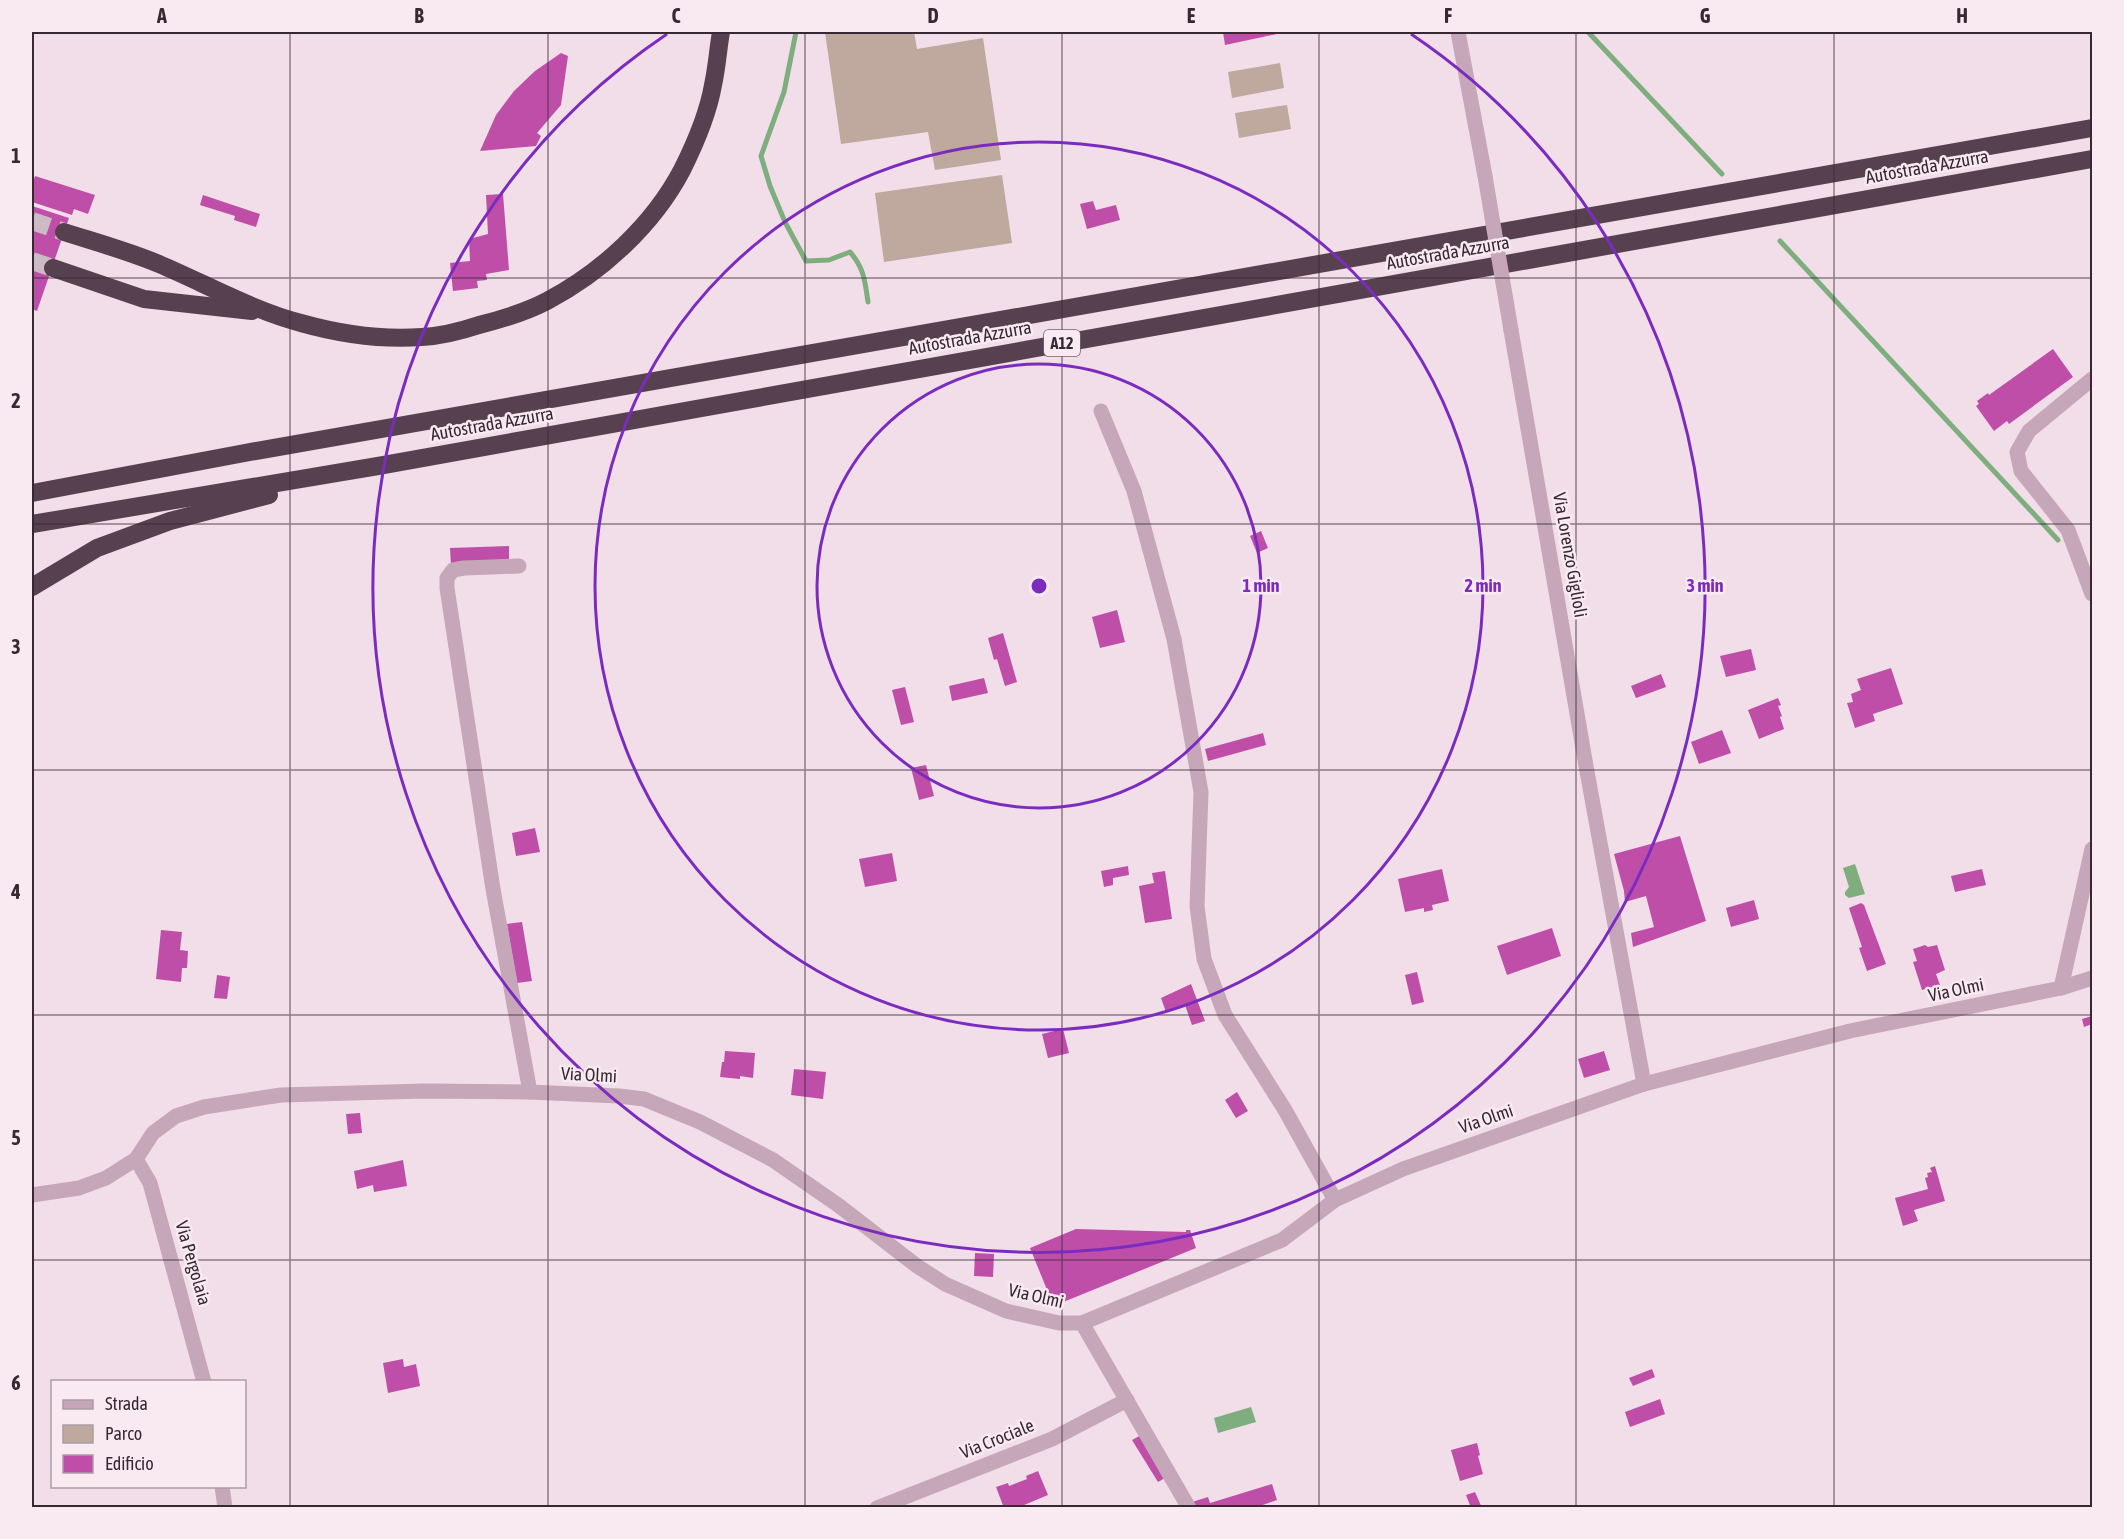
<svg xmlns="http://www.w3.org/2000/svg" width="2124" height="1539" font-family="'Asap Condensed',sans-serif">
  <style>
    .green { fill: #bfa89e }
    .water { fill: #7ead7e }
    .lines { fill: none; stroke-linecap: round; stroke-linejoin: round }
    .stream { stroke: #7ead7e; stroke-width: 5 }
    .building { fill: #bf4ea8 }
    .highway-tunnel { stroke: #ccbac4; stroke-width: 18; stroke-dasharray: 18 9; stroke-linecap: butt }
    .minor { stroke: #c6a7b9; stroke-width: 15 }
    .highway { stroke: #574151; stroke-width: 18 }
    .minor-bridge { stroke: #c6a7b9; stroke-width: 15 }
    .grid { fill: none; stroke: #372933; stroke-width: 1.5; stroke-opacity: 0.55 }
    .ring { fill: none; stroke: #7b2cbf; stroke-width: 3 }
    .labels { text-anchor: middle; stroke-width: 5; stroke-linejoin: round; paint-order: stroke }
    .shield { fill: #f9eaf1; stroke: #71636c; stroke-width: 1.5 }
    .shield-label { font-size: 16px; font-weight: bold; fill: #372933 }
    .street-label { font-size: 18px; fill: #372933; stroke: #f9eaf1 }
    .centre { fill: #7b2cbf; stroke: #f9eaf1; stroke-width: 3 }
    .ring-label { font-size: 18px; text-anchor: middle; font-weight: bold; fill: #7b2cbf; stroke: #f9eaf1; stroke-width: 5; stroke-linejoin: round; paint-order: stroke }
    .neatline { fill: none; stroke: #372933; stroke-width: 2 }
    .grid-label { font-size: 20px; text-anchor: middle; font-weight: bold; fill: #372933 }
  </style>
  <rect width="100%" height="100%" fill="#f1dee8"/>
  <g class="green">
    <polygon points="825,32 914,32 917,49 983,38 1001,160 935,170 928,132 841,144"/>
    <polygon points="1280,63 1284,88 1232,98 1228,72"/>
    <polygon points="1287,105 1291,129 1239,138 1235,113"/>
    <polygon points="1002,175 1012,243 884,262 875,193"/>
  </g>
  <g class="water">
    <polygon points="1855,864 1865,894 1849,898 1845,895 1845,892 1849,887 1843,868"/>
    <polygon points="1251,1407 1256,1422 1218,1433 1214,1418"/>
  </g>
  <g class="lines">
    <g class="stream">
      <path d="M796 32 784 92 761 156 770 186 785 222 806 261 829 260 850 252C864 268 865 281 868 302"/>
      <polyline points="1588,32 1722,174"/>
      <polyline points="1780,241 2058,540"/>
    </g>
  </g>
  <g class="building">
    <polygon points="1223,32 1276,32 1277,34 1225,45"/>
    <polygon points="561,53 568,56 561,105 537,133 541,136 536,146 480,151 496,115 514,91 535,71"/>
    <polygon points="35,176 95,195 88,214 74,209 72,215 32,202 32,186"/>
    <polygon points="503,194 509,270 486,274 487,280 477,281 478,288 453,291 450,263 470,261 469,239 488,234 486,195"/>
    <polygon points="203,195 260,214 256,227 234,220 235,216 200,205"/>
    <polygon points="1093,201 1096,210 1116,205 1120,220 1087,229 1080,204"/>
    <polygon points="32,206 69,218 37,311 32,309"/>
    <polygon points="2053,349 2073,377 2009,424 2007,421 1994,431 1976,406 1979,404 1977,401 1988,393 1989,395"/>
    <polygon points="1261,531 1268,548 1257,553 1250,536"/>
    <polygon points="509,546 509,559 451,565 450,548"/>
    <polygon points="1117,610 1125,642 1100,648 1092,617"/>
    <polygon points="1003,633 1017,682 1005,686 997,659 994,660 988,638"/>
    <polygon points="1751,649 1756,670 1726,677 1720,656"/>
    <polygon points="1891,668 1903,704 1873,714 1875,721 1855,728 1847,703 1853,702 1851,694 1861,690 1857,679"/>
    <polygon points="1661,674 1666,687 1636,698 1631,686"/>
    <polygon points="984,678 988,693 952,701 949,686"/>
    <polygon points="905,687 914,722 901,725 892,690"/>
    <polygon points="1778,698 1781,705 1778,706 1782,716 1780,717 1784,729 1759,739 1748,710"/>
    <polygon points="1722,730 1731,753 1699,764 1691,742"/>
    <polygon points="1263,733 1266,745 1208,761 1205,749"/>
    <polygon points="926,765 934,796 919,800 911,768"/>
    <polygon points="535,828 540,852 516,856 512,833"/>
    <polygon points="1680,836 1706,921 1633,947 1631,933 1654,927 1646,896 1625,902 1624,891 1614,854"/>
    <polygon points="892,853 897,881 865,887 859,859"/>
    <polygon points="1128,866 1129,875 1113,878 1113,885 1104,887 1101,871"/>
    <polygon points="1442,869 1449,901 1432,905 1433,910 1424,912 1424,908 1405,912 1398,879"/>
    <polygon points="1982,869 1986,885 1955,892 1951,876"/>
    <polygon points="1165,871 1172,919 1145,923 1139,886 1154,883 1152,873"/>
    <polygon points="1754,900 1759,919 1731,927 1726,908"/>
    <polygon points="1861,903 1864,905 1886,964 1867,971 1859,948 1862,947 1849,908"/>
    <polygon points="522,922 532,981 517,983 507,924"/>
    <polygon points="1552,928 1561,956 1507,975 1497,946"/>
    <polygon points="161,930 182,932 180,950 188,951 187,968 182,968 181,982 156,979"/>
    <polygon points="1925,945 1928,947 1937,945 1945,970 1936,974 1940,985 1922,990 1913,962 1917,961 1913,949"/>
    <polygon points="1417,972 1424,1002 1412,1005 1405,975"/>
    <polygon points="217,975 230,977 227,999 214,998"/>
    <polygon points="1191,984 1205,1021 1192,1025 1185,1005 1166,1012 1161,998"/>
    <polygon points="2092,1016 2092,1024 2084,1027 2082,1019"/>
    <polygon points="1063,1029 1069,1053 1048,1058 1042,1034"/>
    <polygon points="725,1051 755,1053 753,1078 740,1076 740,1079 720,1077 722,1062 724,1062"/>
    <polygon points="1604,1051 1610,1070 1584,1078 1578,1059"/>
    <polygon points="794,1069 826,1072 823,1099 791,1095"/>
    <polygon points="1237,1092 1248,1111 1236,1118 1225,1100"/>
    <polygon points="360,1113 362,1133 348,1134 346,1114"/>
    <polygon points="403,1160 407,1186 374,1192 373,1185 357,1189 354,1171"/>
    <polygon points="1935,1166 1945,1201 1914,1210 1918,1221 1903,1226 1895,1198 1928,1189 1925,1178 1928,1177 1927,1173 1932,1172 1930,1168"/>
    <polygon points="1076,1229 1186,1232 1186,1230 1190,1230 1196,1248 1051,1307 1052,1302 1030,1248"/>
    <polygon points="975,1253 994,1254 993,1277 974,1276"/>
    <polygon points="403,1359 404,1367 416,1364 420,1386 388,1393 383,1363"/>
    <polygon points="1652,1369 1655,1377 1633,1386 1629,1378"/>
    <polygon points="1660,1399 1665,1414 1630,1427 1625,1412"/>
    <polygon points="1143,1434 1165,1478 1158,1482 1132,1440"/>
    <polygon points="1477,1443 1480,1455 1478,1456 1483,1474 1460,1481 1451,1450"/>
    <polygon points="1038,1471 1048,1495 1017,1508 1004,1508 996,1487 1008,1483 1009,1486 1027,1479 1026,1476"/>
    <polygon points="1272,1484 1277,1500 1254,1508 1195,1508 1192,1502 1208,1497 1210,1503"/>
    <polygon points="1475,1492 1482,1508 1471,1508 1466,1495"/>
  </g>
  <g class="lines">
    <g class="highway-tunnel">
      <polyline points="32,221 64,232"/>
      <polyline points="32,261 53,268"/>
    </g>
    <g class="minor">
      <polyline points="1458,32 1485,176"/>
      <polyline points="1511,330 1586,766 1644,1084"/>
      <polyline points="2092,379 2029,431 2017,452 2021,471 2068,530 2092,594"/>
      <polyline points="1101,411 1134,491 1174,639 1201,792 1197,906 1204,959 1225,1015 1285,1110 1335,1200"/>
      <polyline points="519,566 464,568 453,570 447,578 447,588 493,889 530,1092"/>
      <polyline points="2061,988 2092,849"/>
      <polyline points="136,1159 150,1183 204,1382"/>
      <polyline points="32,1195 79,1188 106,1178 136,1159 153,1133 176,1116 204,1107 281,1095 424,1091 530,1092 619,1096 644,1099 700,1122 773,1160 838,1205 917,1266 945,1284 1006,1311 1059,1323 1082,1323 1282,1240 1335,1200 1403,1169 1644,1084 1850,1031 2061,988 2092,978"/>
      <polyline points="1082,1323 1189,1508"/>
      <polyline points="222,1486 225,1508"/>
      <polyline points="877,1508 1052,1439 1127,1400"/>
    </g>
    <g class="highway">
      <path d="M64 232C95 242 128 251 159 264 204 283 254 311 301 323 340 334 381 340 422 337 441 336 461 331 479 325 503 319 526 312 547 301 602 272 653 225 682 170 695 144 708 114 713 85 717 67 718 49 721 32"/>
      <polyline points="53,268 144,299 252,311"/>
      <polyline points="32,493 250,452 2092,128"/>
      <polyline points="32,524 378,466 2092,159"/>
      <polyline points="32,587 97,548 170,521 269,495"/>
    </g>
    <polyline class="minor-bridge" points="1485,176 1511,330"/>
  </g>
  <path class="grid" d="M290 32V1508M548 32V1508M805 32V1508M1062 32V1508M1319 32V1508M1576 32V1508M1834 32V1508M32 278H2092M32 524H2092M32 770H2092M32 1015H2092M32 1260H2092"/>
  <g class="ring">
    <circle cx="1039" cy="586" r="222"/>
    <circle cx="1039" cy="586" r="444"/>
    <path d="M1411 34A666 666 0 1 1 667 34"/>
  </g>
  <g class="labels">
    <rect class="shield" x="1044" y="330" width="36" height="26" rx="4.5"/>
    <g class="shield-label">
      <text x="1062" y="349">A12</text>
    </g>
    <g class="street-label">
      <text transform="translate(1927 167) rotate(-10)" y="6">Autostrada Azzurra</text>
      <text transform="translate(1448 253) rotate(-10)" y="6">Autostrada Azzurra</text>
      <text transform="translate(970 338) rotate(-10)" y="6">Autostrada Azzurra</text>
      <text transform="translate(492 424) rotate(-10)" y="6">Autostrada Azzurra</text>
      <text transform="translate(1570 555) rotate(80)" y="6">Via Lorenzo Giglioli</text>
      <text transform="translate(1956 990) rotate(-12)" y="6">Via Olmi</text>
      <text transform="translate(589 1075) rotate(3)" y="6">Via Olmi</text>
      <text transform="translate(1486 1119) rotate(-19)" y="6">Via Olmi</text>
      <text transform="translate(193 1263) rotate(74)" y="6">Via Pergolaia</text>
      <text transform="translate(1036 1296) rotate(13)" y="6">Via Olmi</text>
      <text transform="translate(997 1439) rotate(-22)" y="6">Via Crociale</text>
    </g>
  </g>
  <circle cx="1039" cy="586" r="9" class="centre"/>
  <g class="ring-label">
    <text x="1261" y="592">1 min</text>
    <text x="1483" y="592">2 min</text>
    <text x="1705" y="592">3 min</text>
  </g>
  <rect width="2124" height="1539" fill="none" stroke="#f9eaf1" stroke-width="66"/>
  <rect x="51" y="1380" width="195" height="108" fill="#f9eaf1" stroke="#ab9da5" stroke-width="1.5"/>
  <rect x="63" y="1400" width="30" height="9" fill="#c6a7b9" stroke="#ab9da5" stroke-width="1.5"/>
  <text x="105" y="1410" font-size="18" fill="#372933">Strada</text>
  <rect x="63" y="1425" width="30" height="18" fill="#bfa89e" stroke="#ab9da5" stroke-width="1.5"/>
  <text x="105" y="1440" font-size="18" fill="#372933">Parco</text>
  <rect x="63" y="1455" width="30" height="18" fill="#bf4ea8" stroke="#ab9da5" stroke-width="1.5"/>
  <text x="105" y="1470" font-size="18" fill="#372933">Edificio</text>
  <rect x="33" y="33" width="2058" height="1473" class="neatline"/>
  <g class="grid-label">
    <text x="162" y="23">A</text>
    <text x="419" y="23">B</text>
    <text x="676" y="23">C</text>
    <text x="933" y="23">D</text>
    <text x="1191" y="23">E</text>
    <text x="1448" y="23">F</text>
    <text x="1705" y="23">G</text>
    <text x="1962" y="23">H</text>
    <text x="16" y="163">1</text>
    <text x="16" y="408">2</text>
    <text x="16" y="654">3</text>
    <text x="16" y="899">4</text>
    <text x="16" y="1145">5</text>
    <text x="16" y="1390">6</text>
  </g>
</svg>
